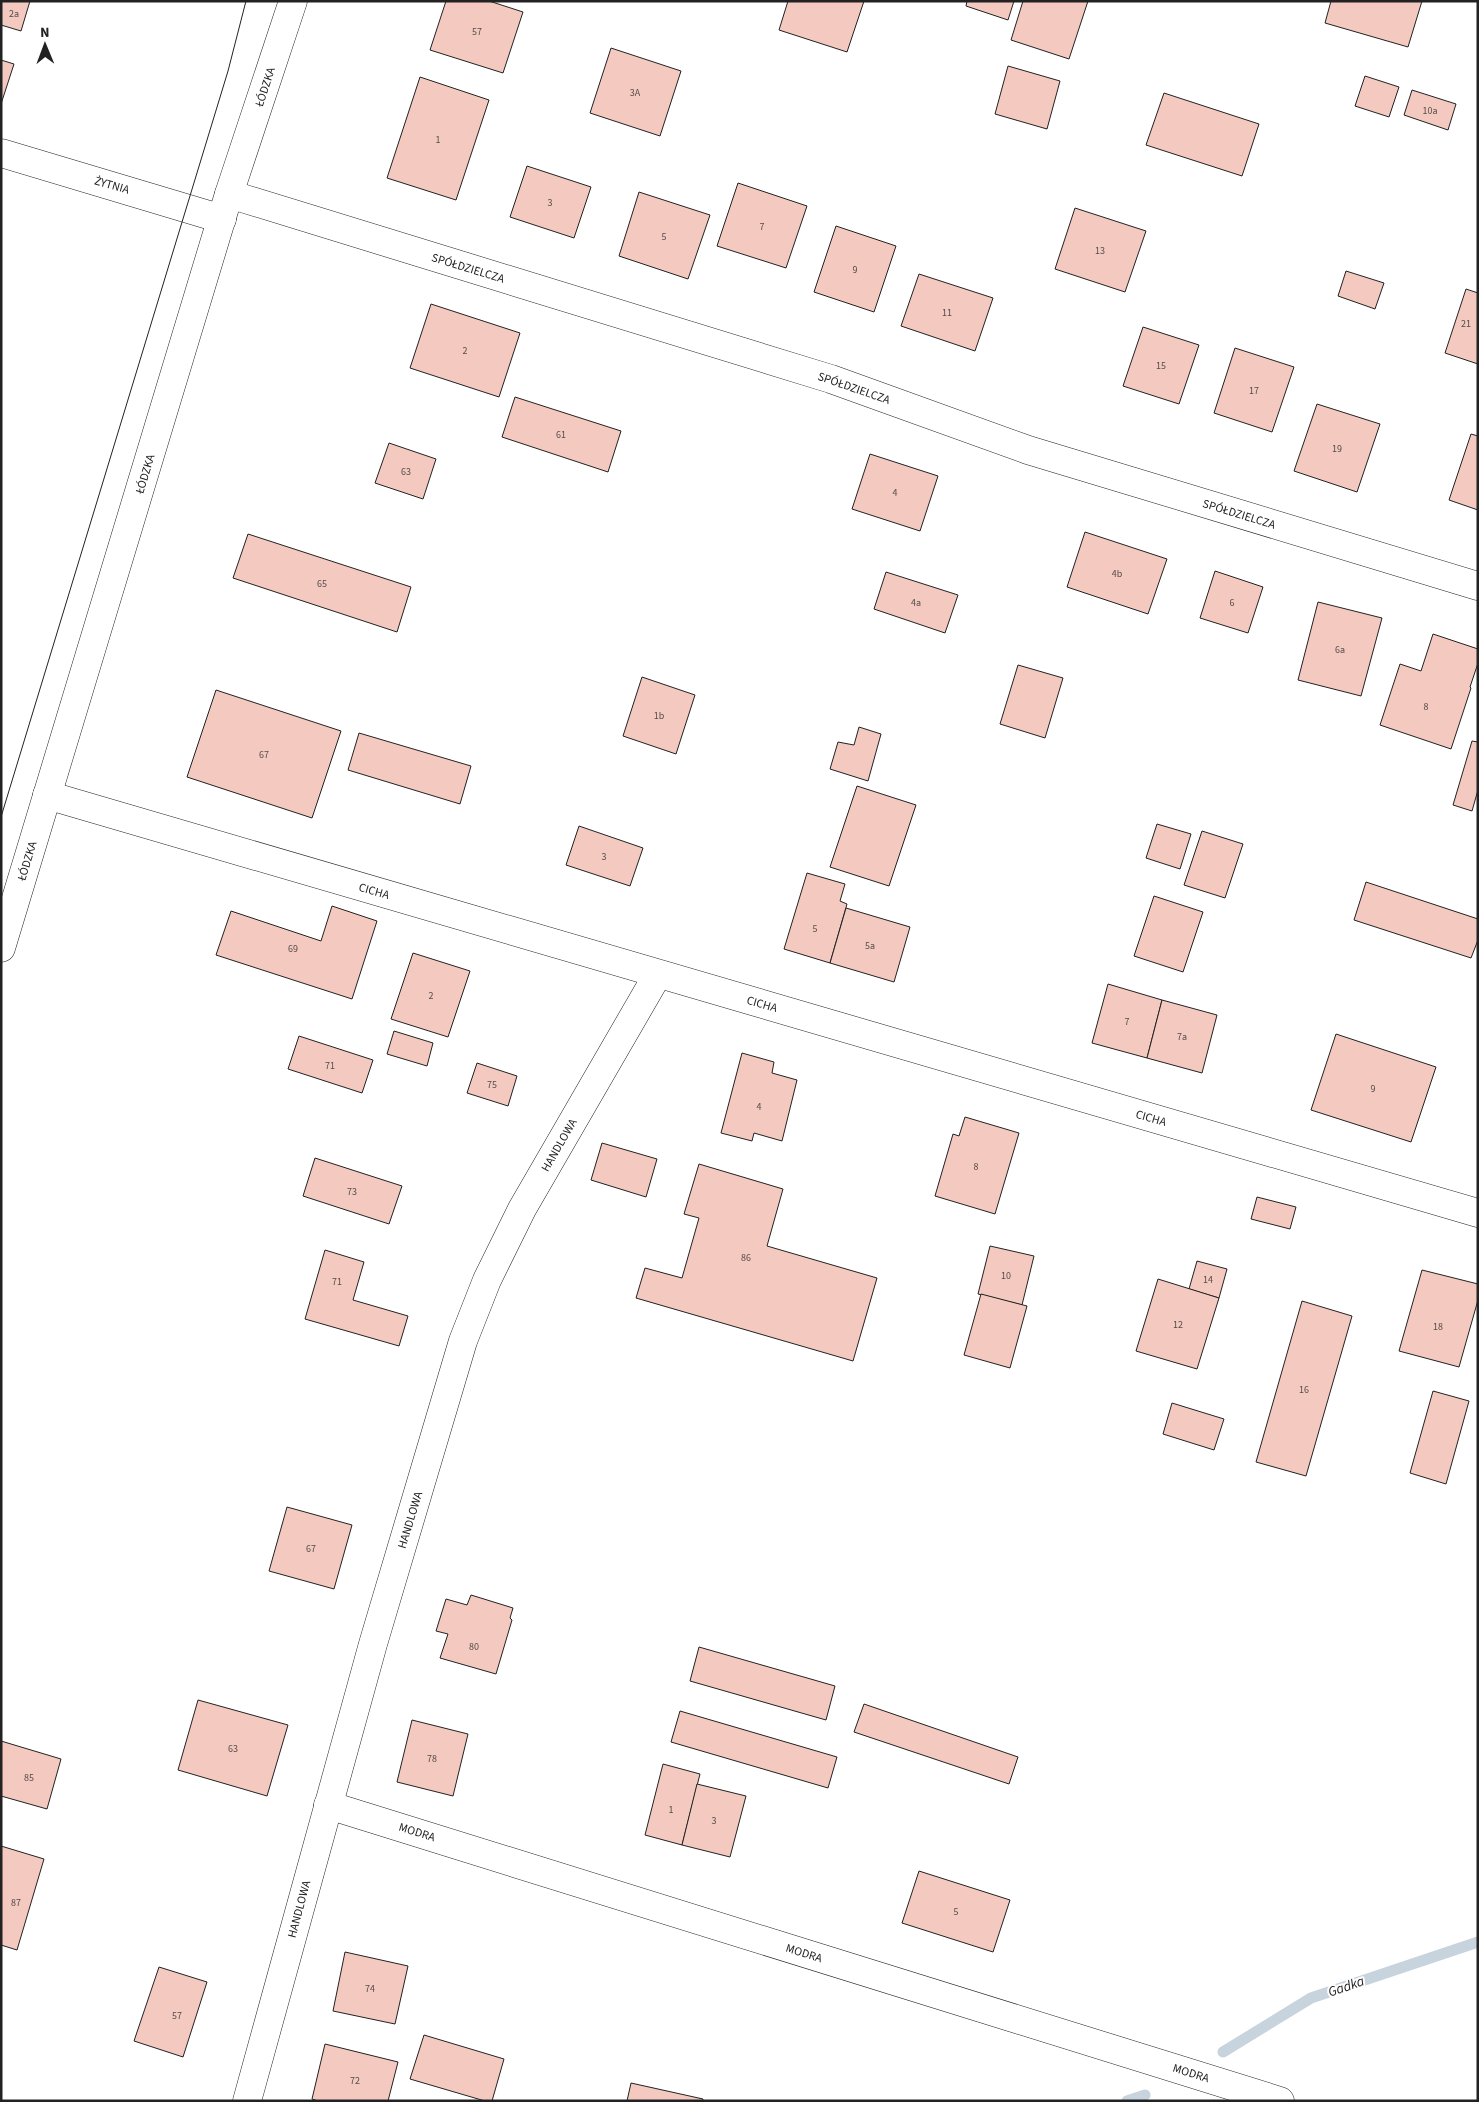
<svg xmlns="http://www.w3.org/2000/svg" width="1479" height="2102" font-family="'Source Sans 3',sans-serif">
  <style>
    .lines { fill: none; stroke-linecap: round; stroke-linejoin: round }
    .stream { stroke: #c7d3dd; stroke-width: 11 }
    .building { fill: #f3c9c0; stroke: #222 }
    .minor-casing { stroke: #222; stroke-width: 29 }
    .secondary-casing { stroke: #222; stroke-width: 29 }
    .minor { stroke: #fff; stroke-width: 28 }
    .secondary { stroke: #fff; stroke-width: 28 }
    .tram { stroke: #222; stroke-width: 1 }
    .labels { text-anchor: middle; stroke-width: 4; stroke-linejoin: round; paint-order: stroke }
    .number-label { font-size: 10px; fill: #564c4a }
    .street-label { font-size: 12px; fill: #222; stroke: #fff }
    .water-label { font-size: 14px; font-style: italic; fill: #222; stroke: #fff }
  </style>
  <rect width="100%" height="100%" fill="#fff"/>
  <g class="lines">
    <g class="stream">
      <polyline points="1223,2052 1311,1998 1478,1942"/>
      <polyline points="1127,2101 1145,2095"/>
    </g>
  </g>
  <g class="building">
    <polygon points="1,1 30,1 21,31 1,25"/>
    <polygon points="446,1 489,1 523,12 503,73 430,50"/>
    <polygon points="788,1 864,1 847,52 779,30"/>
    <polygon points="967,1 1014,1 1008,20 966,6"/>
    <polygon points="1023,1 1088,1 1069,59 1011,40"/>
    <polygon points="1331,1 1422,1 1408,47 1325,23"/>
    <polygon points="611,48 681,71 660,136 590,113"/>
    <polygon points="1,60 14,64 1,104"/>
    <polygon points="1008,66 1060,81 1047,129 995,114"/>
    <polygon points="1365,76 1399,87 1389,117 1355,106"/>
    <polygon points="420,77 489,100 456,200 387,178"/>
    <polygon points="1412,90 1456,104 1448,130 1404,115"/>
    <polygon points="1164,93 1259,124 1242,176 1146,145"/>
    <polygon points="527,166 591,187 574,238 510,217"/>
    <polygon points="738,183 807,206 786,268 717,246"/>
    <polygon points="639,192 710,215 688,279 619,256"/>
    <polygon points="1075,208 1146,231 1125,292 1055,269"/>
    <polygon points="836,226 896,246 874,312 814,292"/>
    <polygon points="1346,271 1384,283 1375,309 1338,296"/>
    <polygon points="919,274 993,298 975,351 901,326"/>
    <polygon points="1466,289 1478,293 1478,364 1445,353"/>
    <polygon points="431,304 520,333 499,397 410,368"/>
    <polygon points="1143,327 1199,345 1179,404 1123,386"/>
    <polygon points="1235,348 1294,367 1272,432 1214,413"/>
    <polygon points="515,397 621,431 608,472 502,437"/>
    <polygon points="1317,404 1380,424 1357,492 1294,471"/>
    <polygon points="1471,434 1478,436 1478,510 1449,500"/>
    <polygon points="389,443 436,459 423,499 375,483"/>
    <polygon points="870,454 938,476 920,531 852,509"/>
    <polygon points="1085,532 1167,559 1148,614 1067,587"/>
    <polygon points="248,534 411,587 397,632 233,578"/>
    <polygon points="1215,571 1263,587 1248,633 1200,618"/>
    <polygon points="886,572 958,595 945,633 874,609"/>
    <polygon points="1318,602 1382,618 1361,696 1298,680"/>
    <polygon points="1433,634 1478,649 1478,663 1470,687 1471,688 1451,749 1380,725 1400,664 1421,671"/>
    <polygon points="1018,665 1063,678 1045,738 1000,724"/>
    <polygon points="642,677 695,695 676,754 623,736"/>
    <polygon points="216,690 341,731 312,818 187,777"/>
    <polygon points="859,727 881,734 868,781 830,769 838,742 854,745"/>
    <polygon points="359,733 471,766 460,804 348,770"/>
    <polygon points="1472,741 1478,742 1478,790 1472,811 1453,805"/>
    <polygon points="857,786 916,805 889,886 830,867"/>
    <polygon points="1157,824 1191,834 1180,869 1146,858"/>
    <polygon points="579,826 643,848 630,886 566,865"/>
    <polygon points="1202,831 1243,844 1225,898 1184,885"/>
    <polygon points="807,873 845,884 840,901 847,904 830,963 784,949"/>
    <polygon points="1366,882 1478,919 1478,940 1471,958 1354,920"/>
    <polygon points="1154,896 1203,912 1183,972 1134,956"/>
    <polygon points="332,906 377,921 352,999 216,955 231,911 321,941"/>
    <polygon points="846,908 910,927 894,982 830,963"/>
    <polygon points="413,953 470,971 448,1037 391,1019"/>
    <polygon points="1108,984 1162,1000 1147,1058 1092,1043"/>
    <polygon points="1162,1000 1217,1015 1202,1073 1147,1058"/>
    <polygon points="394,1031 433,1043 427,1066 387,1054"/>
    <polygon points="1336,1034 1436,1067 1411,1142 1311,1110"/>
    <polygon points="299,1036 373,1060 362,1093 288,1069"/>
    <polygon points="742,1053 774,1062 772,1073 797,1080 782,1141 754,1133 752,1141 721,1133"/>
    <polygon points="477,1063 517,1076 508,1106 467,1093"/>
    <polygon points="965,1117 1019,1133 995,1214 935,1196 953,1134 959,1136"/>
    <polygon points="602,1143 657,1159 646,1197 591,1180"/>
    <polygon points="315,1158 402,1186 389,1224 303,1196"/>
    <polygon points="699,1164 783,1189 767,1246 877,1278 853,1361 636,1298 645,1268 682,1278 699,1218 684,1214"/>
    <polygon points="1257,1197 1296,1207 1290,1229 1251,1219"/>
    <polygon points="990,1246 1034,1256 1022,1305 978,1294"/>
    <polygon points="325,1250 364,1262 353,1300 408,1316 399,1346 305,1319"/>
    <polygon points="1197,1261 1227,1269 1219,1298 1189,1289"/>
    <polygon points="1422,1270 1478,1284 1478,1300 1459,1367 1399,1351"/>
    <polygon points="1158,1279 1219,1298 1197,1369 1136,1351"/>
    <polygon points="981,1294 1027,1306 1010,1368 964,1355"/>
    <polygon points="1302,1301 1352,1316 1306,1476 1256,1462"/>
    <polygon points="1433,1391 1469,1401 1446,1484 1410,1473"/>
    <polygon points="1172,1403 1224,1419 1214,1450 1163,1434"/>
    <polygon points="287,1507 352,1525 334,1589 269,1571"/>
    <polygon points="471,1595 513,1608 510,1618 512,1620 496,1674 440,1658 448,1634 436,1631 446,1599 467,1605"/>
    <polygon points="699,1647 835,1686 826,1720 690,1681"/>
    <polygon points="198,1700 288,1725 267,1796 178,1770"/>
    <polygon points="864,1704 1018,1757 1009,1784 854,1732"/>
    <polygon points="680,1711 837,1757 828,1788 671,1742"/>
    <polygon points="412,1720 468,1734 453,1796 397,1782"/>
    <polygon points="1,1741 61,1759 47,1809 1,1796"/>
    <polygon points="663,1764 700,1774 682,1845 645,1835"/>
    <polygon points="697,1784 746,1796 730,1857 682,1845"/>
    <polygon points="1,1846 44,1859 17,1950 1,1945"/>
    <polygon points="919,1871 1010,1900 993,1952 902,1923"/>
    <polygon points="345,1952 408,1966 395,2024 333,2011"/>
    <polygon points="159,1967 207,1982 183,2057 134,2041"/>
    <polygon points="424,2035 504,2059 492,2101 485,2101 410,2079"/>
    <polygon points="325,2044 398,2062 388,2101 318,2101 312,2099"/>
    <polygon points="631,2083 703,2099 703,2101 627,2101"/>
  </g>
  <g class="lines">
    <defs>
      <g id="minor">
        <polyline points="1,153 222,219"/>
        <polyline points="229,194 831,379 1028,450 1478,586"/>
        <polyline points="47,795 1478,1213"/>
        <polyline points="328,1805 1280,2101"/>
        <polyline points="247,2101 373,1644 463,1341 487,1280 522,1209 658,974"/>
      </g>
      <polyline id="secondary" points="1,948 229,194 293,1"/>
    </defs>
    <use href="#minor" class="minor-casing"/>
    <use href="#secondary" class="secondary-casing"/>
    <use href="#minor" class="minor"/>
    <use href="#secondary" class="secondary"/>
    <polyline class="tram" points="1,817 228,71 246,1"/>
  </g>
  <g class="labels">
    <g class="number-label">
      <text x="14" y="17">2a</text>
      <text x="477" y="35">57</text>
      <text x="635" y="96">3A</text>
      <text x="1430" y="114">10a</text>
      <text x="438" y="143">1</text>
      <text x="550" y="206">3</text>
      <text x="762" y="230">7</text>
      <text x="664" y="240">5</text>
      <text x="1100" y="254">13</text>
      <text x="855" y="273">9</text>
      <text x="947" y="316">11</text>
      <text x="1466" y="327">21</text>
      <text x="465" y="354">2</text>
      <text x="1161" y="369">15</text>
      <text x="1254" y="394">17</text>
      <text x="561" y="438">61</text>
      <text x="1337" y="452">19</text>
      <text x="406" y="475">63</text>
      <text x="895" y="496">4</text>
      <text x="1117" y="577">4b</text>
      <text x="322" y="587">65</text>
      <text x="916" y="606">4a</text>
      <text x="1232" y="606">6</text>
      <text x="1340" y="653">6a</text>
      <text x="1426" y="710">8</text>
      <text x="659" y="719">1b</text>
      <text x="264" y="758">67</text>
      <text x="604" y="860">3</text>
      <text x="815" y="932">5</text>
      <text x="870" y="949">5a</text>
      <text x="293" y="952">69</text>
      <text x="431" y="999">2</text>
      <text x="1127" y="1025">7</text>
      <text x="1182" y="1040">7a</text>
      <text x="330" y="1069">71</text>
      <text x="492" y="1088">75</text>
      <text x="1373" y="1092">9</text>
      <text x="759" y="1110">4</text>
      <text x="976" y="1170">8</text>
      <text x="352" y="1195">73</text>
      <text x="746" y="1261">86</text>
      <text x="1006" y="1279">10</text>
      <text x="1208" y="1283">14</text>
      <text x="337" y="1285">71</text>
      <text x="1178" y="1328">12</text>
      <text x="1438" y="1330">18</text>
      <text x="1304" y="1393">16</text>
      <text x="311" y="1552">67</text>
      <text x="474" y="1650">80</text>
      <text x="233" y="1752">63</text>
      <text x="432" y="1762">78</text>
      <text x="29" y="1781">85</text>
      <text x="671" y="1813">1</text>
      <text x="714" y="1824">3</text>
      <text x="16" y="1906">87</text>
      <text x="956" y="1915">5</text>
      <text x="370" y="1992">74</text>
      <text x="177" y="2019">57</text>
      <text x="355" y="2084">72</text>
    </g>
    <g class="street-label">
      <text transform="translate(265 87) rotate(-72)" y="4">ŁÓDZKA</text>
      <text transform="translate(112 185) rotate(16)" y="4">ŻYTNIA</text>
      <text transform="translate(468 268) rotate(17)" y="4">SPÓŁDZIELCZA</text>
      <text transform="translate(854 388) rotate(19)" y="4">SPÓŁDZIELCZA</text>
      <text transform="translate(145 474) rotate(-73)" y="4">ŁÓDZKA</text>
      <text transform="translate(1239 514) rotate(17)" y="4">SPÓŁDZIELCZA</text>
      <text transform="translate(27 861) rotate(-73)" y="4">ŁÓDZKA</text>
      <text transform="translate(374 891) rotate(16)" y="4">CICHA</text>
      <text transform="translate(762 1004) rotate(16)" y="4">CICHA</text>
      <text transform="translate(1151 1118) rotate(16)" y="4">CICHA</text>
      <text transform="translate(559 1145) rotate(-60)" y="4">HANDLOWA</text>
      <text transform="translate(410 1520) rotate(-73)" y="4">HANDLOWA</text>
      <text transform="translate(417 1832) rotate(17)" y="4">MODRA</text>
      <text transform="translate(299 1909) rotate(-75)" y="4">HANDLOWA</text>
      <text transform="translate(804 1953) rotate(17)" y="4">MODRA</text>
      <text transform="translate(1191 2073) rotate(17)" y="4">MODRA</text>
    </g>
    <g class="water-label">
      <text transform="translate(1346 1986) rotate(-19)" y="5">Gadka</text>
    </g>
  </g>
  <rect width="1479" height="2102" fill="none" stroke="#222222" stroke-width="5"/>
  <g transform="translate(45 45) rotate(359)" stroke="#ffffff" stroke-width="4" paint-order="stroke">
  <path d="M0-4L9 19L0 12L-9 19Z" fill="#222222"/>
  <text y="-8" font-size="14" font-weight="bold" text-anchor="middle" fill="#222222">N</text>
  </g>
</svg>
